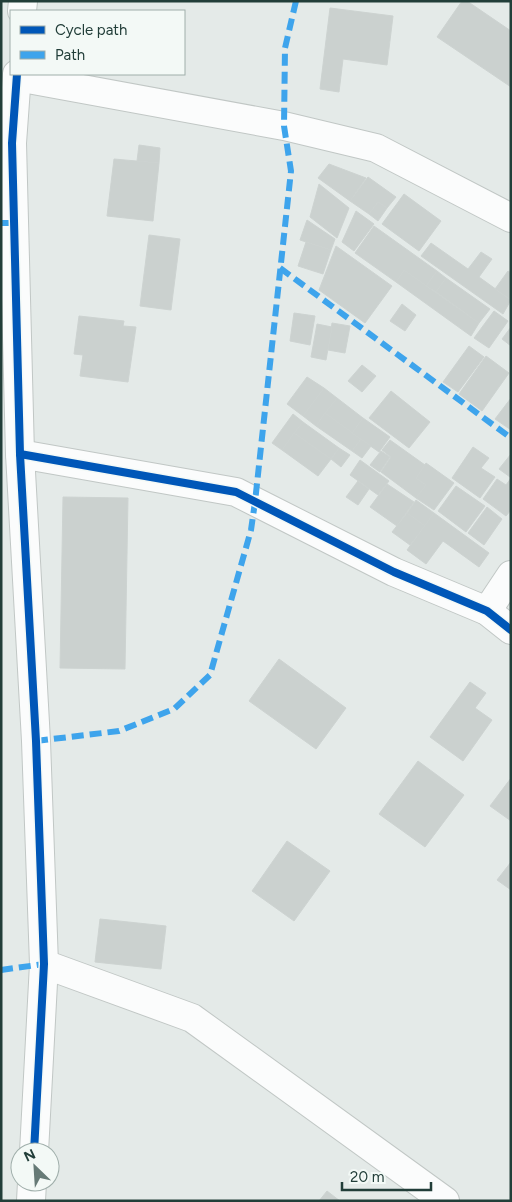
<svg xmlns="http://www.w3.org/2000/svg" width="512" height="1202" font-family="Figtree,sans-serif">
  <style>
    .building { fill: #cbd1cf; stroke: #cdd3d1 }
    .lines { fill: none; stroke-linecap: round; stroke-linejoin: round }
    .minor-casing { stroke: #c1c7c5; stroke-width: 30 }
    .minor { stroke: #fbfcfc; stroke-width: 28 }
    .quiet { stroke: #3ea4ec; stroke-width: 6; stroke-dasharray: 12 6; stroke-linecap: butt }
    .cycleway-casing { stroke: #f3f9f6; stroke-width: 11 }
    .cycleway { stroke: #0057b8; stroke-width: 8 }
  </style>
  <rect width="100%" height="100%" fill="#e4eae8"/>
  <g class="building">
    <polygon points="462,1 467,1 511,31 511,87 437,37"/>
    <polygon points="330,8 393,16 387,65 343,59 339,92 320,89"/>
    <polygon points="139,145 160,148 159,163 137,161"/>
    <polygon points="114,159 159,163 153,221 107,216"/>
    <polygon points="329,164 366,178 350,201 318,178"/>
    <polygon points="368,177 396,197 387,208 378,202 369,214 350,201"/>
    <polygon points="319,184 349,208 337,238 310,217"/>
    <polygon points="404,194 441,221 419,251 382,224"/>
    <polygon points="378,202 387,208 378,221 369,214"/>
    <polygon points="356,211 374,224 354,251 342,242"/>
    <polygon points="307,220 335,239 331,250 300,240"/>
    <polygon points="374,226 437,271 426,286 404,270 396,282 355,253"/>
    <polygon points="149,235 180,239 171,310 140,306"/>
    <polygon points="306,242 331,250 323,274 298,266"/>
    <polygon points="431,243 468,269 481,252 492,259 479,277 511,300 503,314 421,256"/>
    <polygon points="336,246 392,286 365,323 319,290"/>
    <polygon points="404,270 479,323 471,336 396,282"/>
    <polygon points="437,271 446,278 436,292 426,286"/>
    <polygon points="508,271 511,273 511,300 495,289"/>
    <polygon points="446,278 490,309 479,323 436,292"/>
    <polygon points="402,304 416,315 405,331 390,321"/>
    <polygon points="494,311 508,321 489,348 474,338"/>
    <polygon points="294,313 315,316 310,345 290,341"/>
    <polygon points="79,316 124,321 123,326 136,327 128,382 80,376 83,355 74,354"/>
    <polygon points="332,323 350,326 345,353 328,350"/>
    <polygon points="317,324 332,327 326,360 311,357"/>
    <polygon points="511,327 511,346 502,339"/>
    <polygon points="469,346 484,357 458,392 443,382"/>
    <polygon points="486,356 509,373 482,411 459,394"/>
    <polygon points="362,365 376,376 362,392 348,381"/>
    <polygon points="307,377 324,388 303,416 287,404"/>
    <polygon points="324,388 337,398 316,426 303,416"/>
    <polygon points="391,391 430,422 409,448 369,418"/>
    <polygon points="337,398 363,418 352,433 325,413"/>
    <polygon points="511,398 511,430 495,419"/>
    <polygon points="325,413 361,439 352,451 316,426"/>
    <polygon points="293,414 303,422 282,450 272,443"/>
    <polygon points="363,418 390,437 379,452 352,433"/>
    <polygon points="303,422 339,448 331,459 294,433"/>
    <polygon points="294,433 331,459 318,476 282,450"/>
    <polygon points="361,439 371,446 362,458 352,451"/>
    <polygon points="390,440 425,465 416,478 426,485 416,498 381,472 391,457 382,450"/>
    <polygon points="473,447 489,458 481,468 495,477 480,498 452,478"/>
    <polygon points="339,448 350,455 341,467 331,459"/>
    <polygon points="381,451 390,457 380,472 370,465"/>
    <polygon points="511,454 511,477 510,477 499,469"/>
    <polygon points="360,460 389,481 378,495 350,475"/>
    <polygon points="426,463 454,483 434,510 416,498 426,485 416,478"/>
    <polygon points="511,478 511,510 506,516 483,499 497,479 506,485"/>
    <polygon points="358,481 369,489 358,505 346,497"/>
    <polygon points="387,484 414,502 397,526 370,507"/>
    <polygon points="456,486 485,506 466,532 438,511"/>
    <polygon points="63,497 128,498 125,669 60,668"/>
    <polygon points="416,500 434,513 425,526 407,513"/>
    <polygon points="487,507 502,519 484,545 468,533"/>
    <polygon points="407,513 425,526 410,545 392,532"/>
    <polygon points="434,513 489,553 479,567 443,541 426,564 407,550"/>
    <polygon points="279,659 346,708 316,749 249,701"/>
    <polygon points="470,682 486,693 475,708 492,720 463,761 430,737"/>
    <polygon points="418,761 464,795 425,847 379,814"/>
    <polygon points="511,778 511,821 490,806"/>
    <polygon points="287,841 330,871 294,921 252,891"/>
    <polygon points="511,862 511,890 497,880"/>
    <polygon points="100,919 166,926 161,969 95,962"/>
    <polygon points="327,1191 340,1201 319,1201"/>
  </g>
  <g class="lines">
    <defs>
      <g id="minor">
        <polyline points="22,11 23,1"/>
        <polyline points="17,74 12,143 20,454 36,741 44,964 34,1152"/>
        <polyline points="17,77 284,126 376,148 511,218"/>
        <polyline points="20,454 236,492 394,572 487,611 511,630"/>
        <polyline points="487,611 511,575"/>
        <polyline points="44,964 192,1018 445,1201"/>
        <polyline points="31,1201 32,1182"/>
      </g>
    </defs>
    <use href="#minor" class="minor-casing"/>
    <use href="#minor" class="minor"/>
    <g class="quiet">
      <polyline points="1,223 14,223"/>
      <polyline points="280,268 511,438"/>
      <polyline points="36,741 119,731 174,709 210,675 251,530 255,502 291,171 284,126 285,48 296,1"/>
      <polyline points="1,970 44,964"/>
    </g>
    <defs>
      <g id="cycleway">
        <polyline points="17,74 12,143 20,454 36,741 44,964 34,1152"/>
        <polyline points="20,454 236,492 394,572 487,611 511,630"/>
      </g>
    </defs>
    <use href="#cycleway" class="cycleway-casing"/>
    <use href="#cycleway" class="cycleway"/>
  </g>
  <rect width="512" height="1202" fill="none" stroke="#223e39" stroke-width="5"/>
  <rect x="10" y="10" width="175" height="65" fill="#f3f9f6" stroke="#9faeaa"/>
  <rect x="20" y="26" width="25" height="8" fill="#0057b8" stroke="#9faeaa"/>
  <text x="55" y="35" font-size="15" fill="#223e39">Cycle path</text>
  <rect x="20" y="51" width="25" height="8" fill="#3ea4ec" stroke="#9faeaa"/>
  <text x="55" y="60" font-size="15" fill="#223e39">Path</text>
  <g transform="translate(35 1167) rotate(335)"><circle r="24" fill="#f3f9f6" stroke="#9faeaa"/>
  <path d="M0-4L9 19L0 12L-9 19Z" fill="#667a76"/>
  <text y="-8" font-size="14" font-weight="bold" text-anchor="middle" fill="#223e39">N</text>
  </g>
  <path d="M342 1182v8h89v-8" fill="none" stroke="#223e39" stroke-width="2.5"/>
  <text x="350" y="1182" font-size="15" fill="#223e39" stroke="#f3f9f6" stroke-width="4" paint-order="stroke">20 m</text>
</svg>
